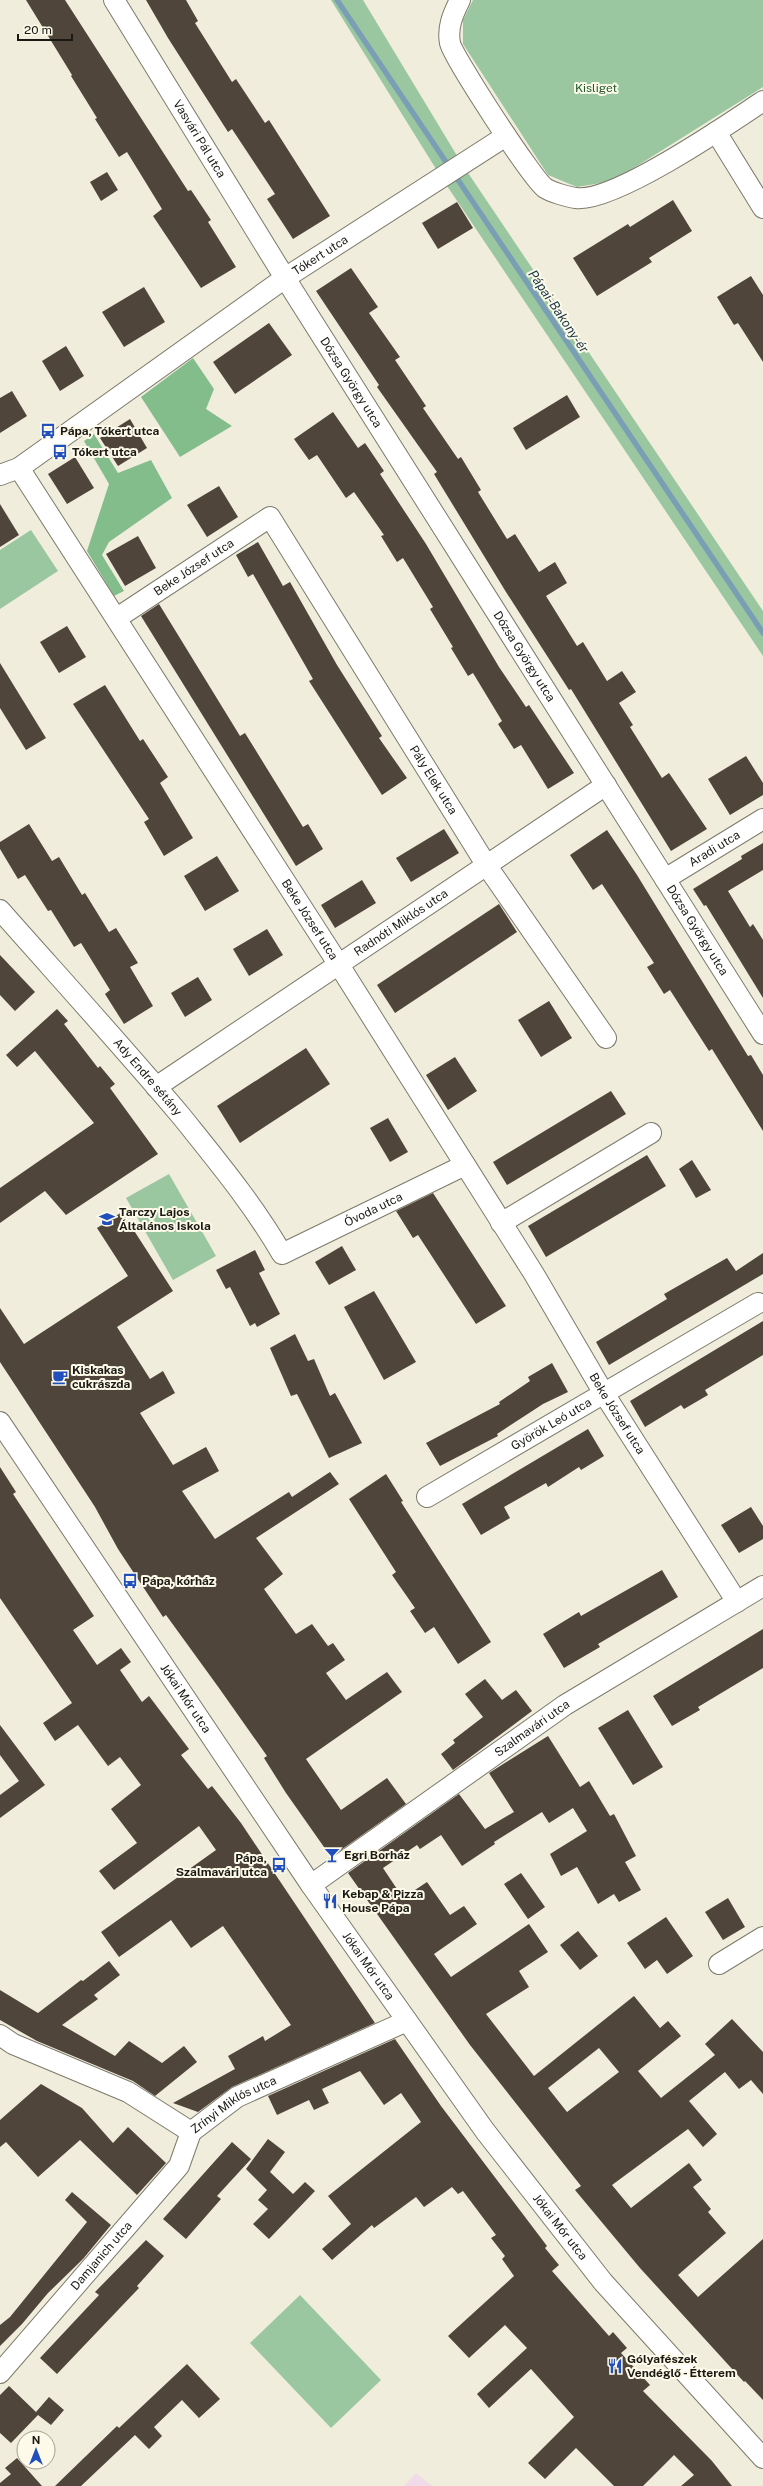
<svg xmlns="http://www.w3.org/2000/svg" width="763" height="2486" font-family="'Public Sans',sans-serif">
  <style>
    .commercial { fill: #f1dbe8 }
    .green { fill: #9ac7a0 }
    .forest { fill: #84bd8c }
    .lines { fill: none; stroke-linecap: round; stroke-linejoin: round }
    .stream { stroke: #7a9fb5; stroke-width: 5.5 }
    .building { fill: #50453b; fill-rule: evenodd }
    .minor-casing { stroke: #7d7a6b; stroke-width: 22 }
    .minor { stroke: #fff; stroke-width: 20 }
    .labels { text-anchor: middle; stroke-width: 4; stroke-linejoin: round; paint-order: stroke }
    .park-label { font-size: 12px; fill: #1e5a2c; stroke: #fdfae9 }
    .street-label { font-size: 12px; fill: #1a1913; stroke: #fdfae9 }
    .poi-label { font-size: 12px; font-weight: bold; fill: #1a1913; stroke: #fdfae9; text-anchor: start }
    .water-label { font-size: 13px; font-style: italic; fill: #183749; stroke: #fdfae9 }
  </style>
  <rect width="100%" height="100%" fill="#f0eddc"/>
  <polygon class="commercial" points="416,2473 432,2486 404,2486"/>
  <g class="green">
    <polygon points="331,0 363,0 462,164 763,611 763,656 441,177"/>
    <polygon points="473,0 763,0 763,87 613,181 577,187 548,175 463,44 463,20"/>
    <polygon points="31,530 58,571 0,609 0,550"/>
    <polygon points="169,1174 216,1256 173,1280 126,1198"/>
    <polygon points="300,2295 381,2380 331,2428 250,2343"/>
  </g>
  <g class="forest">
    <polygon points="193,358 214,389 206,409 232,426 180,457 141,397"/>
    <polygon points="94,434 118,473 151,460 172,498 109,542 102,555 124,591 114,596 87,551 109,484 84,441"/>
  </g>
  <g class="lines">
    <polyline class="stream" points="337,0 763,633"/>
  </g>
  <g class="building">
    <polygon points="26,0 65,0 188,191 191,190 211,220 208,222 236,267 201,288 153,216 162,209 127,152 119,157 95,119 97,118 71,76 72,75"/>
    <polygon points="146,0 186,0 198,21 195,23 232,82 236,79 265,123 269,120 330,216 293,239 267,199 275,194 232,129 228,132 168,38"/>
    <polygon points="107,172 118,190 101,201 90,182"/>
    <polygon points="673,200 692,231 649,258 652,262 597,296 573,258 628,224 630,227"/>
    <polygon points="457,202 473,228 438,249 422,223"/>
    <polygon points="351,268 378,307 369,313 400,357 395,360 426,406 423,408 458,459 461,457 481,490 478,492 507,539 515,534 539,572 555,562 567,583 546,596 577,646 583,642 607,681 622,671 636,692 619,703 633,725 630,727 662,778 669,773 707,829 671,851 571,689 569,690 506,592 434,474 437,472 377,387 379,385 316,291"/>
    <polygon points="751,276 763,295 763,362 738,323 734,325 717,297"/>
    <polygon points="144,287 165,322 124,347 102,312"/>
    <polygon points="269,323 292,355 235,394 213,362"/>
    <polygon points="66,346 84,376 60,391 42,361"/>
    <polygon points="12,391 27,416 0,433 0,398"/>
    <polygon points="567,395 580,417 526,450 513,428"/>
    <polygon points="333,412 358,448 365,443 384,471 380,474 426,544 499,667 526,707 529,705 574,773 548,789 521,745 514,749 498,724 502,721 473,673 468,676 451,648 453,647 430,609 433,607 403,558 397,562 381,536 384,535 354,492 346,498 317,455 309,460 294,439"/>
    <polygon points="130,419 147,448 118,466 100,438"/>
    <polygon points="75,457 94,488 67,504 48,474"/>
    <polygon points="219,486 238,517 207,537 187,505"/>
    <polygon points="0,504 19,535 0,547"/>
    <polygon points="138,536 156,568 125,586 106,554"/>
    <polygon points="258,542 283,586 290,582 337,665 382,736 379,738 407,778 382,795 309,681 313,679 253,574 248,577 236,555"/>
    <polygon points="159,604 240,736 245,733 303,827 308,824 323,849 296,866 141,616"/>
    <polygon points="67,626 86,657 59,673 40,642"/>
    <polygon points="0,663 46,738 26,750 0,708"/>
    <polygon points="105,685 140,741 143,739 168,777 160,783 193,838 164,856 144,822 149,819 73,704"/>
    <polygon points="746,756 763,783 763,795 730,815 708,779"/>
    <polygon points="29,824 52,861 59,857 82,895 85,893 109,932 116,928 138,963 130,967 153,1006 124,1024 105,994 110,990 81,943 74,947 51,910 48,911 25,875 18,879 0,849 0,842"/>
    <polygon points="444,829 459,853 411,882 396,858"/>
    <polygon points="607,830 637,875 748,1056 751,1055 763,1075 763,1131 712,1049 709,1051 670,990 664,994 647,967 654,963 602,884 593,890 570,855"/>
    <polygon points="763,843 763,870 728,891 750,927 753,924 763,940 763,998 706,905 704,906 693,889 742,859 741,856"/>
    <polygon points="217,856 239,891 205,911 184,876"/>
    <polygon points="362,880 376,903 335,928 321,905"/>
    <polygon points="499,904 517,932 395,1013 377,985"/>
    <polygon points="267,929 283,955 249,976 233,949"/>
    <polygon points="0,955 35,992 15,1011 0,995"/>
    <polygon points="198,977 212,1000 185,1017 171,993"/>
    <polygon points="549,1001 572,1038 541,1057 518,1020"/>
    <polygon points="57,1009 68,1021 64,1024 98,1068 100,1066 115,1084 110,1088 158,1154 66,1215 45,1191 0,1223 0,1188 94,1123 35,1051 17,1067 6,1055"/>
    <polygon points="306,1048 330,1084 240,1143 217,1106"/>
    <polygon points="455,1057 477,1091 448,1110 426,1075"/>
    <polygon points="611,1091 626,1114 507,1185 493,1162"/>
    <polygon points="388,1118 408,1152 390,1162 370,1128"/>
    <polygon points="647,1155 666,1186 546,1257 528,1226"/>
    <polygon points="692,1160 711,1190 696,1198 679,1169"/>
    <polygon points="433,1193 506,1306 476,1324 418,1235 413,1238 396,1211"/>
    <polygon points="122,1212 173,1291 117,1327 150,1379 163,1371 175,1393 140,1413 173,1465 206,1447 219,1471 182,1491 215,1539 289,1492 292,1497 330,1472 339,1484 256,1538 283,1574 264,1589 296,1634 312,1624 328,1646 333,1643 345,1660 326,1673 346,1700 387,1672 402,1692 306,1759 341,1810 387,1778 406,1804 331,1857 286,1793 264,1758 267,1756 219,1688 166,1615 163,1617 118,1549 95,1507 0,1362 0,1308 24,1344 128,1276 97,1228"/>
    <polygon points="342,1246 356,1270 329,1285 315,1262"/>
    <polygon points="255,1250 265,1270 259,1273 280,1314 257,1327 255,1323 250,1326 230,1287 226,1289 216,1270"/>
    <polygon points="763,1253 763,1274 609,1365 596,1342 667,1299 664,1294 727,1258 736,1271"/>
    <polygon points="374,1291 416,1362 384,1380 344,1307"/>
    <polygon points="763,1321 763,1355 705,1390 708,1395 684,1409 681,1405 645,1427 630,1401"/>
    <polygon points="295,1334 308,1361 314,1359 330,1396 335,1393 362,1443 329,1458 297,1394 291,1396 270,1348"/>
    <polygon points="552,1363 568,1392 543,1404 497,1434 498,1436 440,1466 426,1443 500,1404 499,1402 530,1381 528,1377"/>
    <polygon points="588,1429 604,1456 581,1470 579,1467 548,1487 546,1483 504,1507 510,1518 481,1535 462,1504"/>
    <polygon points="0,1467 16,1492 13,1494 94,1616 73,1630 97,1665 121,1648 131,1662 120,1670 142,1702 149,1696 189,1749 181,1755 208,1789 212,1786 241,1823 375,2023 232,2087 198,2112 173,2103 235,2069 228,2056 263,2036 265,2041 291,2025 223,1926 191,1948 171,1920 119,1957 101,1932 216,1850 199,1826 114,1890 99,1871 137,1843 111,1809 141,1785 120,1757 108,1766 78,1725 55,1741 43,1723 72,1703 0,1598"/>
    <polygon points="386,1474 403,1501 401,1502 491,1642 458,1664 434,1627 425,1633 410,1611 415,1608 392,1575 396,1572 349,1499"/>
    <polygon points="751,1507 763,1526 763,1539 739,1553 721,1525"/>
    <polygon points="662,1570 678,1597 598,1644 600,1647 564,1668 543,1634 579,1612 581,1616"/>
    <polygon points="763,1629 763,1668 698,1707 700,1710 672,1726 653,1696"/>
    <polygon points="485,1679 502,1700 516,1690 532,1711 453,1770 441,1754 455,1743 453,1740 483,1717 465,1694"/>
    <polygon points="628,1710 663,1767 633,1785 598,1728"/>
    <polygon points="0,1725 45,1785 0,1818 0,1795 19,1781 0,1755"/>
    <path d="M548 1736 580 1787 589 1781 610 1816 614 1814 636 1856 625 1862 641 1890 619 1902 614 1894 598 1904 577 1867 561 1876 550 1854 587 1831 573 1808 549 1823 542 1812 494 1842 495 1844 462 1866 441 1835 420 1849 417 1845 383 1868 403 1898 427 1882 450 1915 464 1906 477 1924 434 1954 451 1977 529 1924 548 1952 519 1971 529 1987 486 2014 534 2076 634 1996 660 2028 668 2021 681 2036 638 2071 661 2098 715 2055 705 2044 732 2019 763 2052V2094L751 2080 739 2089 725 2072 689 2101 717 2134 703 2147 688 2129 612 2185 631 2208 689 2163 702 2180 693 2187 711 2209 708 2212 726 2233 678 2275 698 2297 763 2239V2400L745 2381 744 2382 640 2268 575 2190 581 2186 470 2045 348 1873 459 1794 485 1829 514 1812 489 1773ZM599 2048 619 2072 567 2112 548 2088Z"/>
    <polygon points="521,1873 545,1907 528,1919 504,1884"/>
    <polygon points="728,1898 745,1927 723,1940 705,1912"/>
    <polygon points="666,1917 693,1956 667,1974 657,1960 645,1969 627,1943"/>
    <polygon points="578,1931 598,1956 580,1970 560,1945"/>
    <polygon points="109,1961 120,1975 94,1995 98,1999 62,2025 115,2056 129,2041 162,2063 184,2046 197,2062 155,2096 133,2081 37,2041 0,2020 0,1990 38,2013 81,1980 83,1981"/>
    <polygon points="395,2039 441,2106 547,2246 545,2248 559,2265 552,2271 609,2336 613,2332 627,2348 621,2353 650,2385 643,2391 712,2461 732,2486 681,2486 694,2475 674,2455 643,2486 614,2486 576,2448 545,2479 528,2463 574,2417 531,2369 489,2408 477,2394 527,2348 505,2325 469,2358 448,2336 514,2276 502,2259 505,2256 491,2238 496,2235 463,2191 458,2194 452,2187 424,2207 416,2197 374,2228 372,2225 332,2260 322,2249 351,2224 328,2196 421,2122 401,2093 384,2105 360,2071 322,2089 329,2103 314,2110 309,2100 277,2115 268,2096"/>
    <polygon points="41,2084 82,2108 113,2143 128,2127 166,2163 137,2195 80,2140 38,2177 6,2142 0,2147 0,2120"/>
    <polygon points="268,2139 285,2152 270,2172 293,2194 305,2182 315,2191 269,2239 253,2224 268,2209 258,2200 267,2190 246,2169"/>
    <polygon points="232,2142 251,2159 217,2196 221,2199 186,2239 163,2219"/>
    <polygon points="72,2192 111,2225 83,2259 48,2293 22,2324 0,2346 0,2325 10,2317 87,2222 65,2200"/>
    <polygon points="146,2240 164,2256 137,2286 139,2288 57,2374 40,2358 99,2295 95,2292"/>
    <polygon points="187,2364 220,2399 199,2418 182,2400 154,2427 162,2436 149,2449 135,2435 81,2486 55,2486 117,2426 119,2428"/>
    <polygon points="9,2386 36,2412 49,2397 64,2410 51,2425 38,2415 11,2443 0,2433 0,2395"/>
    <polygon points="17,2458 42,2486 0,2486 0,2483 11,2474 5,2468"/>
  </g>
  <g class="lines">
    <defs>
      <g id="minor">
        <path id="s1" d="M114 0 285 278 763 1034"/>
        <path d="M460 0C453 14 447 27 450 43 453 57 533 180 545 188 551 192 568 197 576 198 613 203 729 124 763 101"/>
        <polyline points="716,132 763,208"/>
        <path id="s2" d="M19 468 339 965 534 1274 603 1392 737 1602"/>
        <path id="s3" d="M0 475 19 468 285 278 506 136"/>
        <path id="s4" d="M117 618 270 517 487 866 606 1038"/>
        <path id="s5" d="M665 879 763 819"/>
        <path id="s6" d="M0 910C61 979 123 1047 182 1117 218 1162 253 1204 282 1254L465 1165"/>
        <path id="s7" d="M156 1087 606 785"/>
        <polyline points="501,1223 651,1133"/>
        <path id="s8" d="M0 1422 311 1885 485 2131 603 2282 763 2458"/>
        <path id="s9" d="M427 1497 758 1303"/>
        <path id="s10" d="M311 1885 565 1705 763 1586"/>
        <polyline points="719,1964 763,1937"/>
        <path id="s11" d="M0 2035 13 2044 128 2092 191 2132 237 2097 407 2021"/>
        <path id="s12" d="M0 2373 179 2166 191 2132"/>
      </g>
    </defs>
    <use href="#minor" class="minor-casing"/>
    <use href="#minor" class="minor"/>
  </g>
  <defs>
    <symbol id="bus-bare" viewBox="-9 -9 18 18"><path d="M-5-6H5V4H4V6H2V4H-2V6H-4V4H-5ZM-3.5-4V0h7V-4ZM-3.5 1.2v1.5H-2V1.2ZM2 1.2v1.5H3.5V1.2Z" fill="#2150be" stroke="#fdfae9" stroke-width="2.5" paint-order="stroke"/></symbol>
    <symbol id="school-bare" viewBox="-9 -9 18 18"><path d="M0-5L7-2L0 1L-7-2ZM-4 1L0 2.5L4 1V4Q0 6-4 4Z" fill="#2150be" stroke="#fdfae9" stroke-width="2.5" paint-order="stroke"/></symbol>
    <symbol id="cafe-bare" viewBox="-9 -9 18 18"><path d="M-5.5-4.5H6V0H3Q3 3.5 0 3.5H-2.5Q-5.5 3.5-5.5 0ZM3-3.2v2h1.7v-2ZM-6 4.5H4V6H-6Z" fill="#2150be" stroke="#fdfae9" stroke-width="2.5" paint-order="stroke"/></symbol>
    <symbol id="bar-bare" viewBox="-9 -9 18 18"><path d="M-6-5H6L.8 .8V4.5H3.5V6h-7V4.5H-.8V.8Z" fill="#2150be" stroke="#fdfae9" stroke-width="2.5" paint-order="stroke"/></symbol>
    <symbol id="restaurant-bare" viewBox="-9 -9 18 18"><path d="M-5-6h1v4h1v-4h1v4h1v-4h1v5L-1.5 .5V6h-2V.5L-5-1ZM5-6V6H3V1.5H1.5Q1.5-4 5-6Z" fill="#2150be" stroke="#fdfae9" stroke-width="2.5" paint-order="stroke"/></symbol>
  </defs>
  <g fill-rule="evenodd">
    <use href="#bus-bare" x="37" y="420" width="22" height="22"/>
    <use href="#bus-bare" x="49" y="441" width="22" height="22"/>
    <use href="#school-bare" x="96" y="1208" width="22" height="22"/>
    <use href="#cafe-bare" x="49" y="1366" width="22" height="22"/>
    <use href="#bus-bare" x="119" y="1570" width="22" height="22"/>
    <use href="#bar-bare" x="321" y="1844" width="22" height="22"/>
    <use href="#bus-bare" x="268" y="1854" width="22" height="22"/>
    <use href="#restaurant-bare" x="319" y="1890" width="22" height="22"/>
    <use href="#restaurant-bare" x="604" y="2355" width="22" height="22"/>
  </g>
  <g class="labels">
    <g class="park-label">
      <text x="596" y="92">Kisliget</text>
    </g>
    <g class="street-label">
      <text dy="4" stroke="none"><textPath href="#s1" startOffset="163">Vasvári Pál utca</textPath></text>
      <text dy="4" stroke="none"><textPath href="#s3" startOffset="389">Tókert utca</textPath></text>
      <text dy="4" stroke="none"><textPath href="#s1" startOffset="450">Dózsa György utca</textPath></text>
      <text dy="4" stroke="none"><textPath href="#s4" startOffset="92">Beke József utca</textPath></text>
      <text dy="4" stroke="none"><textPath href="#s1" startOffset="774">Dózsa György utca</textPath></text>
      <text dy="4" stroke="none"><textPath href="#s4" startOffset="493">Pály Elek utca</textPath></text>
      <text dy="4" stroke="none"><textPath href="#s5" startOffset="58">Aradi utca</textPath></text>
      <text dy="4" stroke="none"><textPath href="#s2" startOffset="537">Beke József utca</textPath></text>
      <text dy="4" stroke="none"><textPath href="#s7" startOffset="295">Radnóti Miklós utca</textPath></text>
      <text dy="4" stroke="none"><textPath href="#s1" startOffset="1098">Dózsa György utca</textPath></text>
      <text dy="4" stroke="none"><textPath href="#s6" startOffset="223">Ady Endre sétány</textPath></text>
      <text dy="4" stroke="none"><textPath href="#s6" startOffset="547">Óvoda utca</textPath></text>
      <text dy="4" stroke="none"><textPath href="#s2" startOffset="1119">Beke József utca</textPath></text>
      <text dy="4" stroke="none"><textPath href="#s9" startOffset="144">Györök Leó utca</textPath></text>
      <text dy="4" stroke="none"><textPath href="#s8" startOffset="333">Jókai Mór utca</textPath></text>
      <text dy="4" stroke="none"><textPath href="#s10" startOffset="271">Szalmavári utca</textPath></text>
      <text dy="4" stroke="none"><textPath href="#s8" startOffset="657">Jókai Mór utca</textPath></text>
      <text dy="4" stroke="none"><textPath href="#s11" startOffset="266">Zrínyi Miklós utca</textPath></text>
      <text dy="4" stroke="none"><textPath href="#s8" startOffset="981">Jókai Mór utca</textPath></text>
      <text dy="4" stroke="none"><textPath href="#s12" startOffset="155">Damjanich utca</textPath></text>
    </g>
    <g class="poi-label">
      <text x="60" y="435">Pápa, Tókert utca</text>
      <text x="72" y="456">Tókert utca</text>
      <text x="119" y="1216">Tarczy Lajos<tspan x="119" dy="14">Általános Iskola</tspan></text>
      <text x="72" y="1374">Kiskakas<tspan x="72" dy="14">cukrászda</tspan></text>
      <text x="142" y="1585">Pápa, kórház</text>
      <text x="344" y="1859">Egri Borház</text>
      <text x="267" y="1862" text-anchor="end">Pápa,<tspan x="267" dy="14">Szalmavári utca</tspan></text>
      <text x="342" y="1898">Kebap &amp; Pizza<tspan x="342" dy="14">House Pápa</tspan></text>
      <text x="627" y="2363">Gólyafészek<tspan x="627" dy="14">Vendéglő - Étterem</tspan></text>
    </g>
    <g class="water-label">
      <text transform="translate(559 311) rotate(56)" y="5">Pápai-Bakony-ér</text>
    </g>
  </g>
  <g transform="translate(36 2450)"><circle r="19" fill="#fdfae9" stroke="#a2a093"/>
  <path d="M0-3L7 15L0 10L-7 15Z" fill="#2150be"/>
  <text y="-6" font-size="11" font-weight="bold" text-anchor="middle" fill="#1a1913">N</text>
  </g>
  <path d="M18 34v6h54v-6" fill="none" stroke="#1a1913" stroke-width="2"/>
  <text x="24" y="34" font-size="12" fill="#1a1913" stroke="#fdfae9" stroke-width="3" paint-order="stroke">20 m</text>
</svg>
